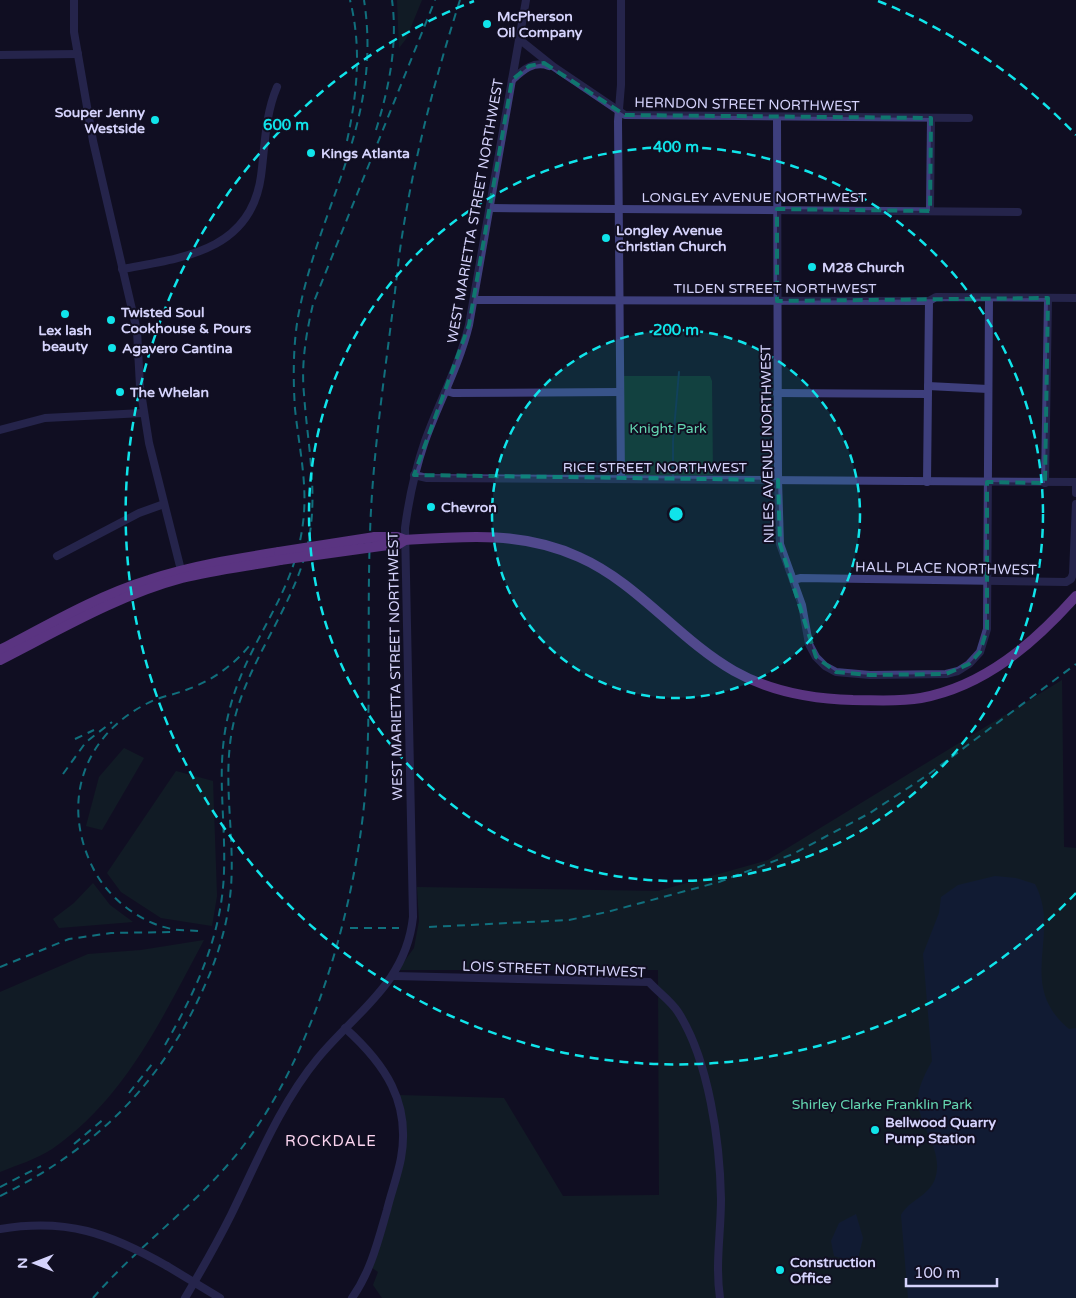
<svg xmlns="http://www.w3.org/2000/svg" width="1076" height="1298" font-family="'Varela Round',sans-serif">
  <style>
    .green { fill: #132b29 }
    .water { fill: #122b48 }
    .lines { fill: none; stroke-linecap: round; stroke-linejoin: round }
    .stream { stroke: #122b48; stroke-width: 2 }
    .minor { stroke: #3e3f7d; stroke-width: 8 }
    .major { stroke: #b362f4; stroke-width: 10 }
    .rail { stroke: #10e4ea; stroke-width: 2; stroke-dasharray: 8 6; stroke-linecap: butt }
    .minor-bridge { stroke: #3e3f7d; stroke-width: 8 }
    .major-bridge { stroke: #b362f4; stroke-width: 10 }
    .marked { fill: none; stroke: #0f766e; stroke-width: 4; stroke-dasharray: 10 6; stroke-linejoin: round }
    .ring { fill: none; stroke: #10e4ea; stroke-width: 2.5; stroke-dasharray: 9 6 }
    .poi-dot { fill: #10e4ea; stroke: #110f22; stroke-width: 2 }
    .labels { text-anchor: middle; stroke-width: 4; stroke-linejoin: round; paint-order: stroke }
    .poi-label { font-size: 14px; font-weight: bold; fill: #d5d3fc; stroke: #110f22; text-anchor: start }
    .street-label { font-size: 14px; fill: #d5d3fc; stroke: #110f22 }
    .park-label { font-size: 14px; fill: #64d7b2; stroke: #110f22 }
    .neighbourhood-label { font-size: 15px; letter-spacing: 1px; fill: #fcd5f0; stroke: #110f22 }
    .centre { fill: #10e4ea; stroke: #110f22; stroke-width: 2.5 }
    .ring-label { font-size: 15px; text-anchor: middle; font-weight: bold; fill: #10e4ea; stroke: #110f22; stroke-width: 4; stroke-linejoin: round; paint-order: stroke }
  </style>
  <rect width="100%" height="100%" fill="#110f22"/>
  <g class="green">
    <polygon points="397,0 422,0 406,39 399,48"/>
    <polygon points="624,376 710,376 712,381 713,475 624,475"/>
    <polygon points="1062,680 1064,847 1076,848 1076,1298 382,1298 373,1285 378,1272 368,1265 401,1173 398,1095 504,1098 563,1196 659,1195 658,970 398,970 414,948 419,921 417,887 658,891 768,860"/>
    <polygon points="124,748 144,758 102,830 86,826 99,777"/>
    <polygon points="176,771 213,781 217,896 212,926 161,918 121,892 107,873"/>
    <polygon points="93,883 110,905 133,922 59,928 53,919 74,903"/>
    <path d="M204 940C163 1016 126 1098 52 1149 37 1159 17 1165 0 1172V992L88 954 141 950Z"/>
  </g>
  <g class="water">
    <path d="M995 876 1016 878 1035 884C1062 935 1015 984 1069 1029L1076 1028V1298H908L901 1215C908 1201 929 1196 935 1179 945 1149 917 1127 918 1097 919 1085 926 1072 932 1061L923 954 939 913 941 897 958 885Z"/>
    <polygon points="856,1214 863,1238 858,1259 844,1259 834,1256 831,1241 839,1223"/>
  </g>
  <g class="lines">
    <polyline class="stream" points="673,477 673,441 679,372"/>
    <g class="minor">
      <polyline points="74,0 74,32 93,141 137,331 140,386 149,443 182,574"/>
      <polyline points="621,0 621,85 618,121 621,479"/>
      <polyline points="519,39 554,67 625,115 969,118"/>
      <polyline points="0,55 78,54"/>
      <path d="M512 80C523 70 534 60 549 66"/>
      <polyline points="777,117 778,480 780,544 802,605 809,644 816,657 825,666 836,672 870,675 946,674 958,671 969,664 980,652 987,629 989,298"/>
      <polyline points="490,208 1018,212"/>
      <polyline points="930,211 931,118"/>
      <path d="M122 269C183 258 251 251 261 176 265 146 265 115 277 87"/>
      <polyline points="474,300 929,301 936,297 1076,298"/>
      <polyline points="928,386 988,389"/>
      <polyline points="446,391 453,393 620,392"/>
      <polyline points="777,393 928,394"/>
      <polyline points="0,430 45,418 143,413"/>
      <polyline points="414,475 427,478 1076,482"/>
      <polyline points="927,482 929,301"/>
      <polyline points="1076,482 1076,493"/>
      <polyline points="1045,483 1048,298"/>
      <polyline points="57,556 139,513 164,504"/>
      <polyline points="793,580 801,578 1066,582 1071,579 1073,574 1076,504"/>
      <path d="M394 976 649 982C658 992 671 1001 678 1012 709 1060 720 1143 721 1199 721 1233 715 1264 720 1298"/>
      <path d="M345 1028C385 1064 411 1102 401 1158 398 1175 391 1193 387 1210 378 1241 371 1271 352 1298"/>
      <polyline points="167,1266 220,1298"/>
      <path d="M185 1298C201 1271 217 1243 231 1215 257 1162 280 1104 318 1058 357 1011 406 983 413 917L405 528C409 498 415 470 425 441 439 402 459 366 469 325L526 0"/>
    </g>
    <g class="major">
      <polyline points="375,537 397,537 405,540"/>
      <path d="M388 545H397L405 540C465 536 522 531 579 557 638 583 678 639 734 671 771 692 811 699 853 700 876 700 899 702 921 698 985 686 1034 643 1076 596"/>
      <path d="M0 650C48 625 97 596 149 580 191 566 235 559 279 552"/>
      <path d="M0 660C59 630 118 595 182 578 214 570 248 566 280 560"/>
    </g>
    <g class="rail">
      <path d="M376 130C389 88 398 44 392 0"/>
      <path d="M347 141C357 94 362 48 350 0"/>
      <polyline points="75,739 94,730"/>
      <polyline points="63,774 86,742 112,722"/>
      <polyline points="429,927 569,920 607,912 719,882 793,854 870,813 929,774 1076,664"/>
      <polyline points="350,928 399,928"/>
      <path d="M198 931C190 930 180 931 172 929 140 923 107 897 93 868 61 804 82 737 146 704 158 697 173 695 186 690 211 681 233 666 250 645"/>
      <polyline points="0,967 69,939 111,933 172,932"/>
      <path d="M165 1045C196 991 222 935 224 872 226 812 214 764 231 704 250 637 294 596 303 523 308 484 299 448 295 409 293 379 293 347 298 317 319 204 383 122 364 0"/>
      <polyline points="129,1093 152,1064"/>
      <polyline points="74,1144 105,1118"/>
      <polyline points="0,1187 41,1166"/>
      <path d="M0 1196C91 1151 156 1090 199 998 216 963 228 926 231 887 235 831 221 776 234 721 251 651 303 597 311 525 316 481 307 438 304 394 301 364 306 334 313 304L435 0"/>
      <path d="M93 1298C144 1239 210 1196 254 1131 319 1038 358 895 366 783 371 700 367 617 370 533 373 441 389 349 399 257 411 169 433 85 460 0"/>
    </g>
    <path class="minor-bridge" d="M0 1229C67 1218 109 1233 167 1266"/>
    <g class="major-bridge">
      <polyline points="279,552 375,537"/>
      <polyline points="280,560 388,545"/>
    </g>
  </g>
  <path d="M0 0H1076V1298H0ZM544 63 625 115 931 118 930 211 777 209V301L1048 298 1045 483 987 482V629L980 652 969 664 946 674 870 675 836 672 816 657 780 544 778 480 414 475 469 325 512 80 529 66Z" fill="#110f22" fill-opacity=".55" fill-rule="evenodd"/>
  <path class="marked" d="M544 63 625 115 931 118 930 211 777 209V301L1048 298 1045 483 987 482V629L980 652 969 664 946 674 870 675 836 672 816 657 780 544 778 480 414 475 469 325 512 80 529 66Z"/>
  <circle cx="676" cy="514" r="184" fill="#10e4ea" fill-opacity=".12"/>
  <g class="ring">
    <circle cx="676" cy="514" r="184"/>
    <circle cx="676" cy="514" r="367"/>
    <path d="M1076 893A551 551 0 1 1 474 1M878 1A551 551 0 0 1 1076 135"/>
  </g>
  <g class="poi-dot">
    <circle cx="487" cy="24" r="5"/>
    <circle cx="155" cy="120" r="5"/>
    <circle cx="311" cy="153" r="5"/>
    <circle cx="606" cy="238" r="5"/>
    <circle cx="812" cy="267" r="5"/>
    <circle cx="65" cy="314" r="5"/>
    <circle cx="111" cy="320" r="5"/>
    <circle cx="112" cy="348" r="5"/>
    <circle cx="120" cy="392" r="5"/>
    <circle cx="431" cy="507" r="5"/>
    <circle cx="875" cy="1130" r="5"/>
    <circle cx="780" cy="1270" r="5"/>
  </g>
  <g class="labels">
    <g class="poi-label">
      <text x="497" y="21">McPherson<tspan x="497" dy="16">Oil Company</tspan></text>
      <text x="145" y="117" text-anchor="end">Souper Jenny<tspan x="145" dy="16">Westside</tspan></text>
      <text x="321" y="158">Kings Atlanta</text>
      <text x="616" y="235">Longley Avenue<tspan x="616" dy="16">Christian Church</tspan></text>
      <text x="822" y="272">M28 Church</text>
      <text x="121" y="317">Twisted Soul<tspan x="121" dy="16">Cookhouse &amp; Pours</tspan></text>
      <text x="65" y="335" text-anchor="middle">Lex lash<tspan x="65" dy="16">beauty</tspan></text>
      <text x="122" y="353">Agavero Cantina</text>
      <text x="130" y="397">The Whelan</text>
      <text x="441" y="512">Chevron</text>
      <text x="885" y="1127">Bellwood Quarry<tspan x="885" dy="16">Pump Station</tspan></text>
      <text x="790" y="1267">Construction<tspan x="790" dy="16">Office</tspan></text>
    </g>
    <g class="street-label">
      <text transform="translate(747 104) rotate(1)" y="5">HERNDON STREET NORTHWEST</text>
      <text x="754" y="202">LONGLEY AVENUE NORTHWEST</text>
      <text transform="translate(475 211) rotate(-80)" y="5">WEST MARIETTA STREET NORTHWEST</text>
      <text x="775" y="293">TILDEN STREET NORTHWEST</text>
      <text transform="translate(767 444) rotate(-91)" y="5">NILES AVENUE NORTHWEST</text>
      <text x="655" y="472">RICE STREET NORTHWEST</text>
      <text transform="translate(946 568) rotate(1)" y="5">HALL PLACE NORTHWEST</text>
      <text transform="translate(395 666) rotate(-91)" y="5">WEST MARIETTA STREET NORTHWEST</text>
      <text transform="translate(554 969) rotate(2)" y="5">LOIS STREET NORTHWEST</text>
    </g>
    <g class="park-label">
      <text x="668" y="433">Knight Park</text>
      <text x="882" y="1109">Shirley Clarke Franklin Park</text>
    </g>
    <g class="neighbourhood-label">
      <text x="331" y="1146">ROCKDALE</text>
    </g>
  </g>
  <circle cx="676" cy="514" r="8" class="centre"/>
  <g class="ring-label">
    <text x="286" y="130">600 m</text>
    <text x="676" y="152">400 m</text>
    <text x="676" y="335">200 m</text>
  </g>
  <g transform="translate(35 1263) rotate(270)" stroke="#110f22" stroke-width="4" paint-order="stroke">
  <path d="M0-4L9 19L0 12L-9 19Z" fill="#d5d3fc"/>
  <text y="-8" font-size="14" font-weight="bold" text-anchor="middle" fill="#d5d3fc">N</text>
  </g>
  <path d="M906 1278v8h91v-8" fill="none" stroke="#d5d3fc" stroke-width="2.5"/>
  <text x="914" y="1278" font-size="15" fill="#d5d3fc" stroke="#110f22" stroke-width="4" paint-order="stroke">100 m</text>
</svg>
